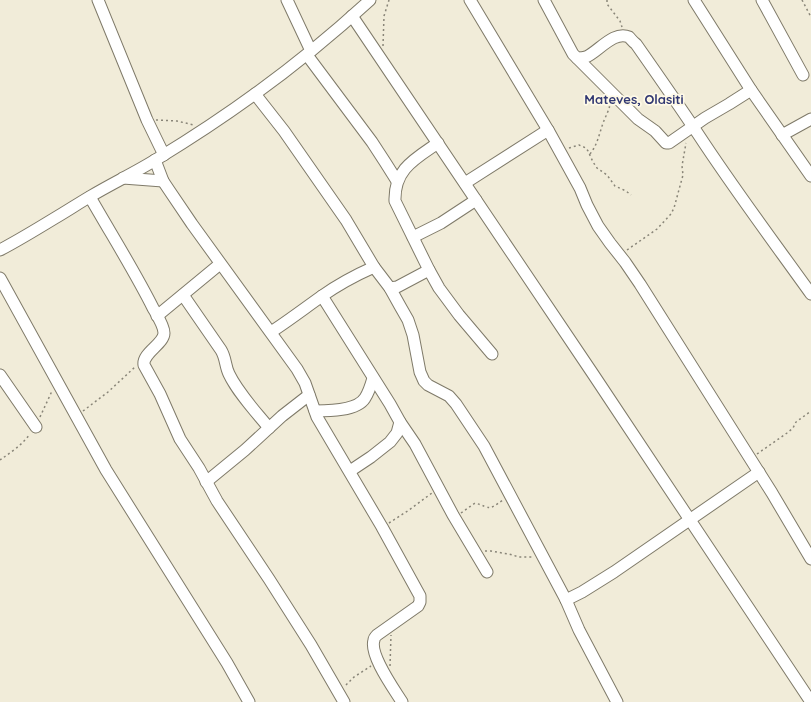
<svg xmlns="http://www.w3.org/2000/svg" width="811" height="702" font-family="Quicksand,sans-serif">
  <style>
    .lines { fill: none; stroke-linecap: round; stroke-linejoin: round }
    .minor-casing { stroke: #7f7a69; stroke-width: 13 }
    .path { stroke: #898578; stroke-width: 1.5; stroke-dasharray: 2 3; stroke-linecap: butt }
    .minor { stroke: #fff; stroke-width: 11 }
    .labels { text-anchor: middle; stroke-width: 3.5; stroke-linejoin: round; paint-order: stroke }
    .neighbourhood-label { font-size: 13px; font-weight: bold; fill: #303772; stroke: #fef9e6 }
  </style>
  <rect width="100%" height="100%" fill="#f1ecd9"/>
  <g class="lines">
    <defs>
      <g id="minor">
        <polyline points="98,0 147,120 164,155"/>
        <polyline points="287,0 311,51"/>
        <polyline points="470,0 548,130 569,168 580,188 587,205 598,226 610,243 625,262 640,284 772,493 811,559"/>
        <path d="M544 0 573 54 577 58C580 58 583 58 586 57 598 52 614 30 629 37 631 39 633 42 636 44 657 74 678 104 698 134 734 189 773 241 811 294"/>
        <polyline points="694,0 751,90 811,176"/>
        <polyline points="762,0 803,75"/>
        <polyline points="352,16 593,374 811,702"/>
        <polyline points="307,55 372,142 385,162 397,181"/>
        <polyline points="577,58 638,119 655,131 666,143 669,143 705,118 729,104 751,90"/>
        <polyline points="255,94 284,131 346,220 374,267 390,288 400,306 408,320 413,335 420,372 424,381 428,385 449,396 456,404 484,446 566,600 579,630 617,702"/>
        <polyline points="782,135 811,119"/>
        <path d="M438 143C415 159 394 169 395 201L429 270 439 288 459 315 492 354"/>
        <path d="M155 160 163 181 169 190 192 224 297 369 305 383 317 417 382 527 420 596V602L418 606 377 635C375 637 374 638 374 640 369 655 394 689 402 702"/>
        <polyline points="123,178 163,181"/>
        <polyline points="465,183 548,130"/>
        <path d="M90 197C111 234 134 270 153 308 157 315 164 326 164 333 164 344 142 353 144 365L160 394 180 439 199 468 217 501 269 579 311 645 344 702"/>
        <polyline points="413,237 441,223 476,200"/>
        <path d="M0 250C19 240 37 229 55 218 67 211 79 203 91 196 113 183 136 172 157 159 233 113 305 60 370 0"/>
        <polyline points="0,278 106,470 227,663 249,702"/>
        <polyline points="390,288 397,287 429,270"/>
        <path d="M183 295 221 350C226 358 225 366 229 374 238 393 256 412 269 428"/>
        <polyline points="322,296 390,404 400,422 415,444 453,515 487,572"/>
        <polyline points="157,316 220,264"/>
        <path d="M271 332C288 321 305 308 322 296 339 284 356 275 374 267"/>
        <polyline points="0,375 36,427"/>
        <path d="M315 411C328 411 357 411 365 398 369 392 371 385 373 378"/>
        <polyline points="350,471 371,457 390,442 397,433 400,422"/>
        <polyline points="206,482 245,450 282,416 309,395"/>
        <polyline points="566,600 582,592 614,572 759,472"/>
      </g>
    </defs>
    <use href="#minor" class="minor-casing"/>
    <g class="path">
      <polyline points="607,0 607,4 620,21 622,27"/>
      <polyline points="802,0 811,17"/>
      <polyline points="383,46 384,16 389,0"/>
      <polyline points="156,120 177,121 194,125"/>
      <polyline points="569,148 579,145 586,148 588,151 593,162 597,168 607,175 615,186 626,191 631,195"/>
      <path d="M590 154C599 143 600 128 606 116 608 111 609 110 610 104"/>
      <polyline points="627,250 657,229 671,214 674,208 683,175 682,166 686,143"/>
      <polyline points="83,411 108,392 135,367"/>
      <polyline points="40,417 52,391"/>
      <polyline points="757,454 787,433 793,428 796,422 811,411"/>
      <path d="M0 460C10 453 22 445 30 434"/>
      <path d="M461 513 475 503C492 508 487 511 503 500"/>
      <polyline points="389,523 409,510 432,493"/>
      <polyline points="485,551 491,551 502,553 509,554 519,557 534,557"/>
      <polyline points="390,666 391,635"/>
      <polyline points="346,685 354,677 371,666"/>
    </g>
    <use href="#minor" class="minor"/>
  </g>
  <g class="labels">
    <g class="neighbourhood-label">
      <text x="634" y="104">Mateves, Olasiti</text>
    </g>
  </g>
</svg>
